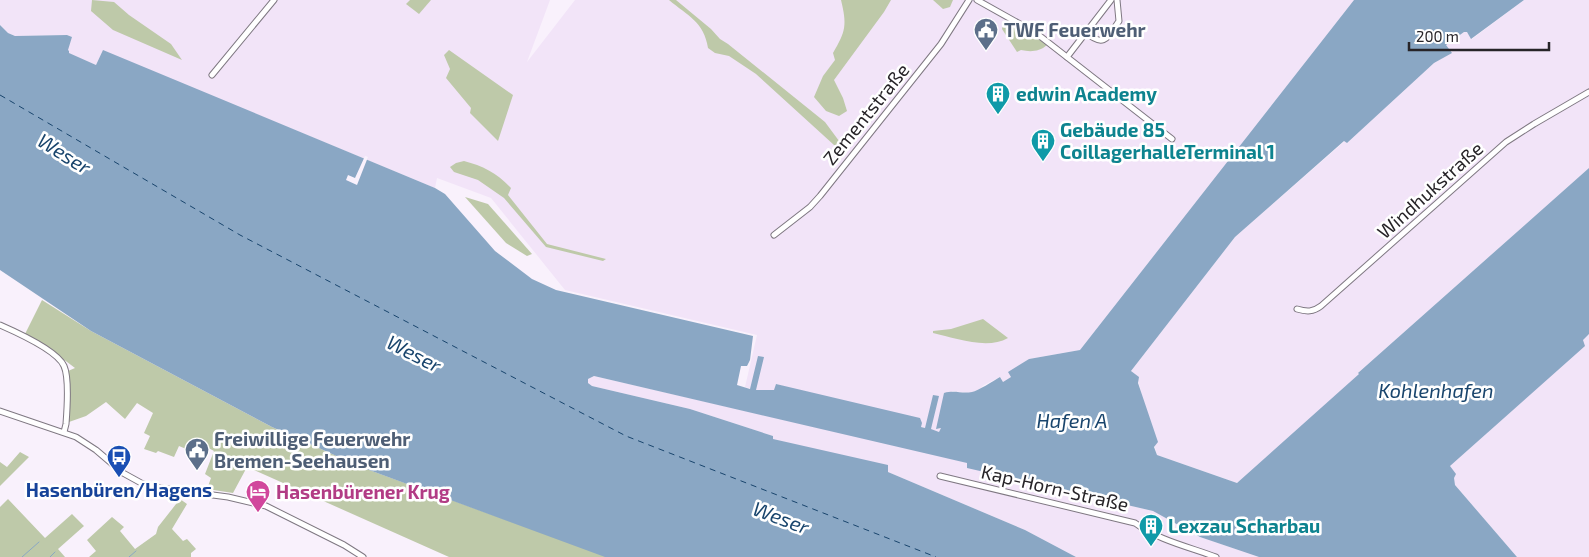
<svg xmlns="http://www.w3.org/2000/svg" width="1589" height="557" font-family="'Exo 2',sans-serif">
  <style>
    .industrial { fill: #f2e4f8 }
    .green { fill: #bec9a9 }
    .water { fill: #8aa7c4 }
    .pier { fill: #f9f1fc }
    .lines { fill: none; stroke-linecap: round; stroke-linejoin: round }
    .stream { stroke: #8aa7c4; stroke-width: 1 }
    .ferry { stroke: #19456d; stroke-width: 1; stroke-dasharray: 6 5; stroke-linecap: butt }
    .minor-casing { stroke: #7f7882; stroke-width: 7 }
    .minor { stroke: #fff; stroke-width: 5 }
    .labels { text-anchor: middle; stroke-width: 5; stroke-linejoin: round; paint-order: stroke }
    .service-label { font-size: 19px; font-weight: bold; fill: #4e5e75; stroke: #fff; text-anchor: start }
    .culture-label { font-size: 19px; font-weight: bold; fill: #0d838f; stroke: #fff; text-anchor: start }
    .street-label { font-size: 19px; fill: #272428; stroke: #fff }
    .transit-label { font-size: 19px; font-weight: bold; fill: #164399; stroke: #fff }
    .hotel-label { font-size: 19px; font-weight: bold; fill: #b23c85; stroke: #fff; text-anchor: start }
    .water-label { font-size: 20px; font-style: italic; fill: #19456d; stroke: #fff }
  </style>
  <rect width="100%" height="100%" fill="#f9f1fc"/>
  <g class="industrial">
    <polygon points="0,0 550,0 527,62 575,0 1354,0 1080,350 1029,359 1009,373 1011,377 1003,382 1000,377 984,385 978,390 970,393 952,391 938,429 941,428 939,432 776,384 775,390 760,391 745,387 757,335 565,290 491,198 437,178 435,188 103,51 96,65 68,53 67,50 72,37 67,35 15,36 8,33 0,25"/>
    <polygon points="1524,0 1589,0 1589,168 1359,372 1360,374 1237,483 1157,455 1138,380 1131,371 1235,237 1345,141 1347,143 1434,63 1451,53 1446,45 1464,32 1467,32 1472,39"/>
    <polygon points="1589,334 1589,557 1517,557 1455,485 1450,466 1584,346 1583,340"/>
    <polygon points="594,376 911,449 968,463 967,467 1153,511 1200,537 1259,557 1076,557 1025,530 888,472 888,469 773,439 773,436 690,409 592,386 588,383 588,379"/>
  </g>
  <g class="green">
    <polygon points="92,0 114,2 129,15 171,44 182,60 113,30 91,11"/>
    <polygon points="410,0 431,0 419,14 406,4"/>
    <path d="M669 0H676L711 29 720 39 728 44 825 122 842 145V148L834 145 756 74 729 56 715 53 708 48C704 22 688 16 669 0Z"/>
    <path d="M841 0H891L884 12 834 80 843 98 847 111 839 116 826 111 814 97 823 76 835 60 833 53C846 31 847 25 841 0Z"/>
    <polygon points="933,0 953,0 950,7 943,9"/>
    <path d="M1007 22 1018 24 1047 45C1039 52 1030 52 1021 50L1017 52 1002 29 1003 24Z"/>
    <polygon points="449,50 513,95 498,141 470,113 471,108 446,78 450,69 444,55"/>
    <path d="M464 161C483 166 497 173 511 188L508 195 547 244 606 259 603 261 546 247 504 198 478 180 454 172 450 167 456 163Z"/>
    <polygon points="465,197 488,204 532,254 527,256 506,243"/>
    <polygon points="42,300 91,331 272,427 361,467 608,557 449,557 247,467 233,493 207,489 211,478 205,474 214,451 203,445 198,454 179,446 174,457 158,451 156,453 144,449 150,436 144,433 153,413 137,403 125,419 106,402 86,416 69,422 68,371 75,368 42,343 25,334"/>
    <path d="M983 319 1008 338C987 350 955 338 933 333V331L951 329Z"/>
    <polygon points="20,452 29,457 0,486 0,462 7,467"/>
    <polygon points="8,499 45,538 72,514 84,526 58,549 65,557 0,557 0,507"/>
    <polygon points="180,499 187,504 172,529 183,541 187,539 196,549 191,553 191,557 89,557 96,551 87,540 112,517 124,527 120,531 135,549 156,534 158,527"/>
  </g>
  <path class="water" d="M1354 0H1524L1471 39 1467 32H1464L1446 45 1452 53 1434 63 1347 143 1344 141 1235 237 1131 371 1139 377 1138 383 1158 442 1154 447 1157 455 1237 483 1359 374 1358 373 1589 168V334L1583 340 1585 346 1450 466 1456 474 1454 478 1455 485 1517 557H1259L1200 537 1153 511 967 468V463L594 376 588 379V383L592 386 690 409 773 436V439L888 465V472L1025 530 1076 557H605L361 467 272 427 91 331 0 270V25L8 33 15 36 67 35 72 37 68 50 69 51V53L96 65 103 50 435 188 445 194 495 251 532 279 556 290 753 336 750 360 747 366H741L737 385 750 389 758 356 764 357 756 390H774L776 384 920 418 922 423 921 427 925 428 933 395 939 396 931 429 939 432 941 428 936 429 944 393C955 390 962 394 972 392 978 391 993 381 1000 377L1003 382 1011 377 1008 372 1029 359 1080 350Z"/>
  <polygon class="pier" points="365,156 368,157 357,185 346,180 348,175 355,178"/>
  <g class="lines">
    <g class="stream">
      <polyline points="22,557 39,542"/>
      <polyline points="50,557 55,552"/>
      <polyline points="129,557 136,551"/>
    </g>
    <polyline class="ferry" points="0,95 240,235 626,436 936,557"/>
    <defs>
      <g id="minor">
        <polyline points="977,0 1036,33 1172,139"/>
        <path d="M1086 32C1104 49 1108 37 1119 21L1117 0"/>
        <polyline points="1067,57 1111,0"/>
        <polyline points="212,75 274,0"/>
        <polyline points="774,235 810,207 820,196 941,44 969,0"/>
        <path d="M1297 309C1307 312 1313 312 1321 306L1506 142 1534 124 1589 92"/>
        <path d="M0 325C16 332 57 350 64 366 69 377 67 411 66 424L64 432"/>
        <polyline points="0,411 76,437 96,450 123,473 143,484 160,488 228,497 266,506 344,545 363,557"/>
        <path d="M940 476 1135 523C1158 540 1189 547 1216 557"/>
      </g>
    </defs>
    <use href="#minor" class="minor-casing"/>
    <use href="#minor" class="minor"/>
  </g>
  <defs>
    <symbol id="civic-pin" viewBox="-11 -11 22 30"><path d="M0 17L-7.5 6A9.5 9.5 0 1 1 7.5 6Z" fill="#5c6f8a" stroke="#fff"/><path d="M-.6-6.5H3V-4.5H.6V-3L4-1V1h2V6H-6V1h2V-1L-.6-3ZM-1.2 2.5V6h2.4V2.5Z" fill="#fff"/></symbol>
    <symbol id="building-pin" viewBox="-11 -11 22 30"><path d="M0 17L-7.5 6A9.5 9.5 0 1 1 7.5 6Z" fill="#0f9aa8" stroke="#fff"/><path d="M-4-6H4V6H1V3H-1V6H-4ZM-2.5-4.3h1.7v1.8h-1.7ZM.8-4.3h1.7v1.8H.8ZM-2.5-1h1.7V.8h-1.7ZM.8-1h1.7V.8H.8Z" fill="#fff"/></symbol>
    <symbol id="bus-pin" viewBox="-11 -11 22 30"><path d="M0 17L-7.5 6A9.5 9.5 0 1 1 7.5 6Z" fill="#1a4fb4" stroke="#fff"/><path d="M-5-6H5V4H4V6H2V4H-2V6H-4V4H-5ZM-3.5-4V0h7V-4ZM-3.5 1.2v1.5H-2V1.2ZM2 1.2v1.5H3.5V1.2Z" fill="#fff"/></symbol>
    <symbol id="hotel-pin" viewBox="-11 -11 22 30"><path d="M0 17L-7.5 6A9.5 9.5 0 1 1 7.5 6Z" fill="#d1479c" stroke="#fff"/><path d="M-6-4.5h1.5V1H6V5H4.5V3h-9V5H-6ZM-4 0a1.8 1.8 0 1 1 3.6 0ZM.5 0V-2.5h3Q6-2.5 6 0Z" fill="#fff"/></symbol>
  </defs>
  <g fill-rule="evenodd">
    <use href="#civic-pin" x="972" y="16" width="28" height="38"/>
    <use href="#building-pin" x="984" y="80" width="28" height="38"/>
    <use href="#building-pin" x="1029" y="127" width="28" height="38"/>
    <use href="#civic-pin" x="183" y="436" width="28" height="38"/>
    <use href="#bus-pin" x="105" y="443" width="28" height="38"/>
    <use href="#hotel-pin" x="244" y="478" width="28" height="38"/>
    <use href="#building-pin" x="1137" y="512" width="28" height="38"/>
  </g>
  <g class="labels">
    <g class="service-label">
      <text x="1004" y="37">TWF Feuerwehr</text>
      <text x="214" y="446">Freiwillige Feuerwehr<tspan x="214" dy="22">Bremen-Seehausen</tspan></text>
    </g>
    <g class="culture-label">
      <text x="1016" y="101">edwin Academy</text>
      <text x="1060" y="137">Gebäude 85<tspan x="1060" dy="22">CoillagerhalleTerminal 1</tspan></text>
      <text x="1168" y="533">Lexzau Scharbau</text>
    </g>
    <g class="street-label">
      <text transform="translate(866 114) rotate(-51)" y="7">Zementstraße</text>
      <text transform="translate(1430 190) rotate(-42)" y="7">Windhukstraße</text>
      <text transform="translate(1055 488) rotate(13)" y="7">Kap-Horn-Straße</text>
    </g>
    <g class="transit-label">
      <text x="119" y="497">Hasenbüren/Hagens</text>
    </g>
    <g class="hotel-label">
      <text x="276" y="499">Hasenbürener Krug</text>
    </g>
    <g class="water-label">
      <text transform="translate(64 154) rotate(32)" y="7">Weser</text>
      <text transform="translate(414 354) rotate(27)" y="7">Weser</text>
      <text x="1436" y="398">Kohlenhafen</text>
      <text x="1072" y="428">Hafen A</text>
      <text transform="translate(781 518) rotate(21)" y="7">Weser</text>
    </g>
  </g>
  <path d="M1409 42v8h140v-8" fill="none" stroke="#272428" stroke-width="2.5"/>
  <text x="1416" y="42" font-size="15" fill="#272428" stroke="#ffffff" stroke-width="4" paint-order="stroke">200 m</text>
</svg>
